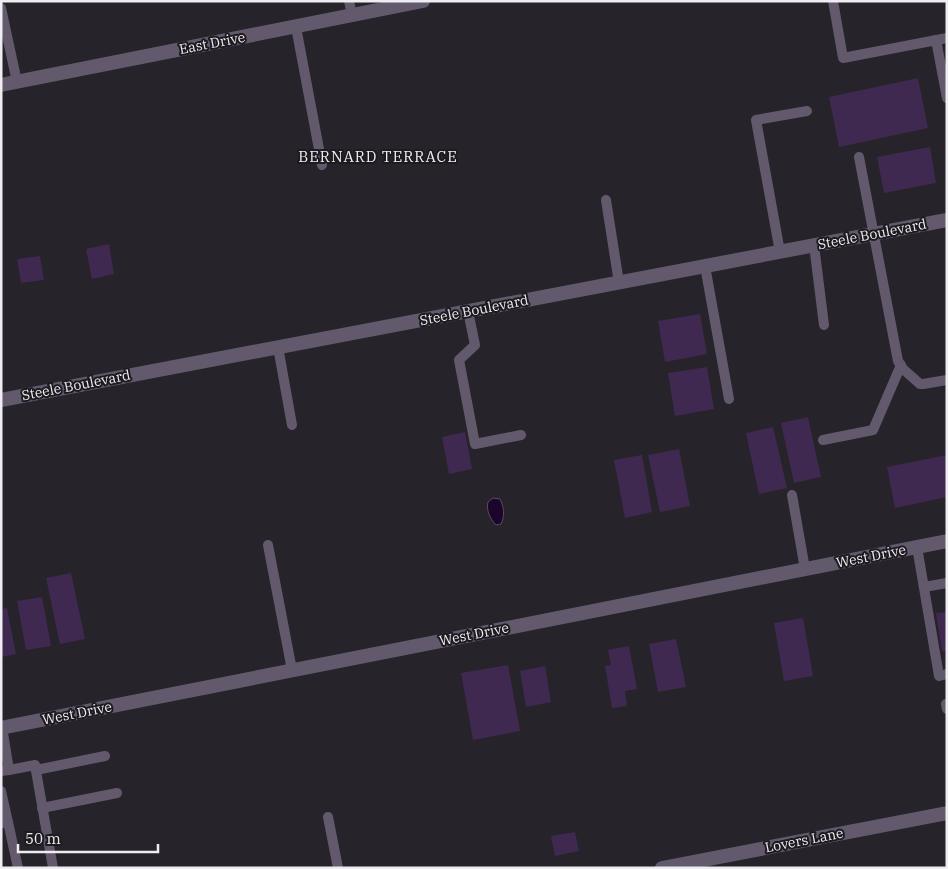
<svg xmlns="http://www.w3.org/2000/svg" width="948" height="869" font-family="'IBM Plex Serif',serif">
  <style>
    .water { fill: #1b052a; stroke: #5b4b66 }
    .building { fill: #3f2951 }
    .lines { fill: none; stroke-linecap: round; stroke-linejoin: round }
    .service { stroke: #63596d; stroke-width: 10 }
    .minor { stroke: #63596d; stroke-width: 14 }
    .labels { text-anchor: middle; stroke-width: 4; stroke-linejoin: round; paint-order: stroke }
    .street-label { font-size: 14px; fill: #f0edf2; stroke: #1d1a20 }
    .neighbourhood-label { font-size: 15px; letter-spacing: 1px; fill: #f0edf2; stroke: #1d1a20 }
  </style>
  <rect width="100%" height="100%" fill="#27232a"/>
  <path class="water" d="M493 498 500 499C504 507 505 516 501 524L496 525C490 519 486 510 488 502Z"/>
  <g class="building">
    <polygon points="918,78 928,128 839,147 829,97"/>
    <polygon points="930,147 936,183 884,193 877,157"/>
    <polygon points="109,244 114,274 92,279 86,249"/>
    <polygon points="40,256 44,280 21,283 17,259"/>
    <polygon points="700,314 707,354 665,362 658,321"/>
    <polygon points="707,367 714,409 675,416 668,373"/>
    <polygon points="808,417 821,477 794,483 781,423"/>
    <polygon points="773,427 787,488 759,494 746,433"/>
    <polygon points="465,432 472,469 449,474 442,437"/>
    <polygon points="679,449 690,506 660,512 648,455"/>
    <polygon points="642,455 652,512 625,518 614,460"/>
    <polygon points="947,455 947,497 895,508 887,467"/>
    <polygon points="71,573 85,639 60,644 46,578"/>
    <polygon points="42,597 51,646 26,650 17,601"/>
    <polygon points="7,608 16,654 1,657 1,609"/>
    <polygon points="947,612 947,651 942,651 936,613"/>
    <polygon points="803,618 813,676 784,681 774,623"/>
    <polygon points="676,639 686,687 658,692 649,644"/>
    <polygon points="629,646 637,689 625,691 627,706 612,708 605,666 611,665 608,650"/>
    <polygon points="508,665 520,731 473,740 461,673"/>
    <polygon points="545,666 551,702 526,707 520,671"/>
    <polygon points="575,832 579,851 555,856 551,836"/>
  </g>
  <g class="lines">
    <g class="service">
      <polyline points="349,1 352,15"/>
      <polyline points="833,1 843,58 947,38"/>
      <polyline points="1,8 17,82"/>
      <polyline points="296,27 322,165"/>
      <polyline points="936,40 947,98"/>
      <polyline points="859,157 898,361 903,369 920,384 923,384 947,380"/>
      <polyline points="606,200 619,283"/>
      <polyline points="814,245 824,325"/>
      <polyline points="780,252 756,120 807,111"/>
      <polyline points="705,266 729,399"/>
      <polyline points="468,311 475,345 459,360 475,444 521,435"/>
      <polyline points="278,347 292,425"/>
      <polyline points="823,440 873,430 901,365"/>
      <polyline points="792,495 805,569"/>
      <polyline points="268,545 292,670"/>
      <polyline points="917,547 939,676 947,674"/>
      <polyline points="924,587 947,583"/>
      <polyline points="947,704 946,704 947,709"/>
      <polyline points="9,770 35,765 53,868"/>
      <polyline points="36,770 105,756"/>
      <polyline points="1,771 9,770 2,727"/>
      <polyline points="1,791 8,822 2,823"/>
      <polyline points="42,808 117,793"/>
      <polyline points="328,817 338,868"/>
      <polyline points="8,822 18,868"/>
    </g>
    <g class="minor">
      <polyline points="1,85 423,1"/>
      <polyline points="1,400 947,220"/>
      <polyline points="1,728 947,541"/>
      <polyline points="662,868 947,813"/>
    </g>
  </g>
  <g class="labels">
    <g class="street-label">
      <text transform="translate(212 43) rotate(-11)" y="5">East Drive</text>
      <text transform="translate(872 234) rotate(-11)" y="5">Steele Boulevard</text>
      <text transform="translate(474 310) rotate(-11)" y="5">Steele Boulevard</text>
      <text transform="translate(76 385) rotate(-11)" y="5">Steele Boulevard</text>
      <text transform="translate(871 556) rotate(-11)" y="5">West Drive</text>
      <text transform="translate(474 634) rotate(-11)" y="5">West Drive</text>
      <text transform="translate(77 713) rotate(-11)" y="5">West Drive</text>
      <text transform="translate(804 840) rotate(-11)" y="5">Lovers Lane</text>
    </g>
    <g class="neighbourhood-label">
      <text x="378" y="162">BERNARD TERRACE</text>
    </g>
  </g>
  <rect width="948" height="869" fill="none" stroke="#f0edf2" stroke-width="5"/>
  <path d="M18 844v8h140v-8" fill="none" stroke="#f0edf2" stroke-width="2.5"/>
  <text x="25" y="844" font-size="15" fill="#f0edf2" stroke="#1d1a20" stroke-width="4" paint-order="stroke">50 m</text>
</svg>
